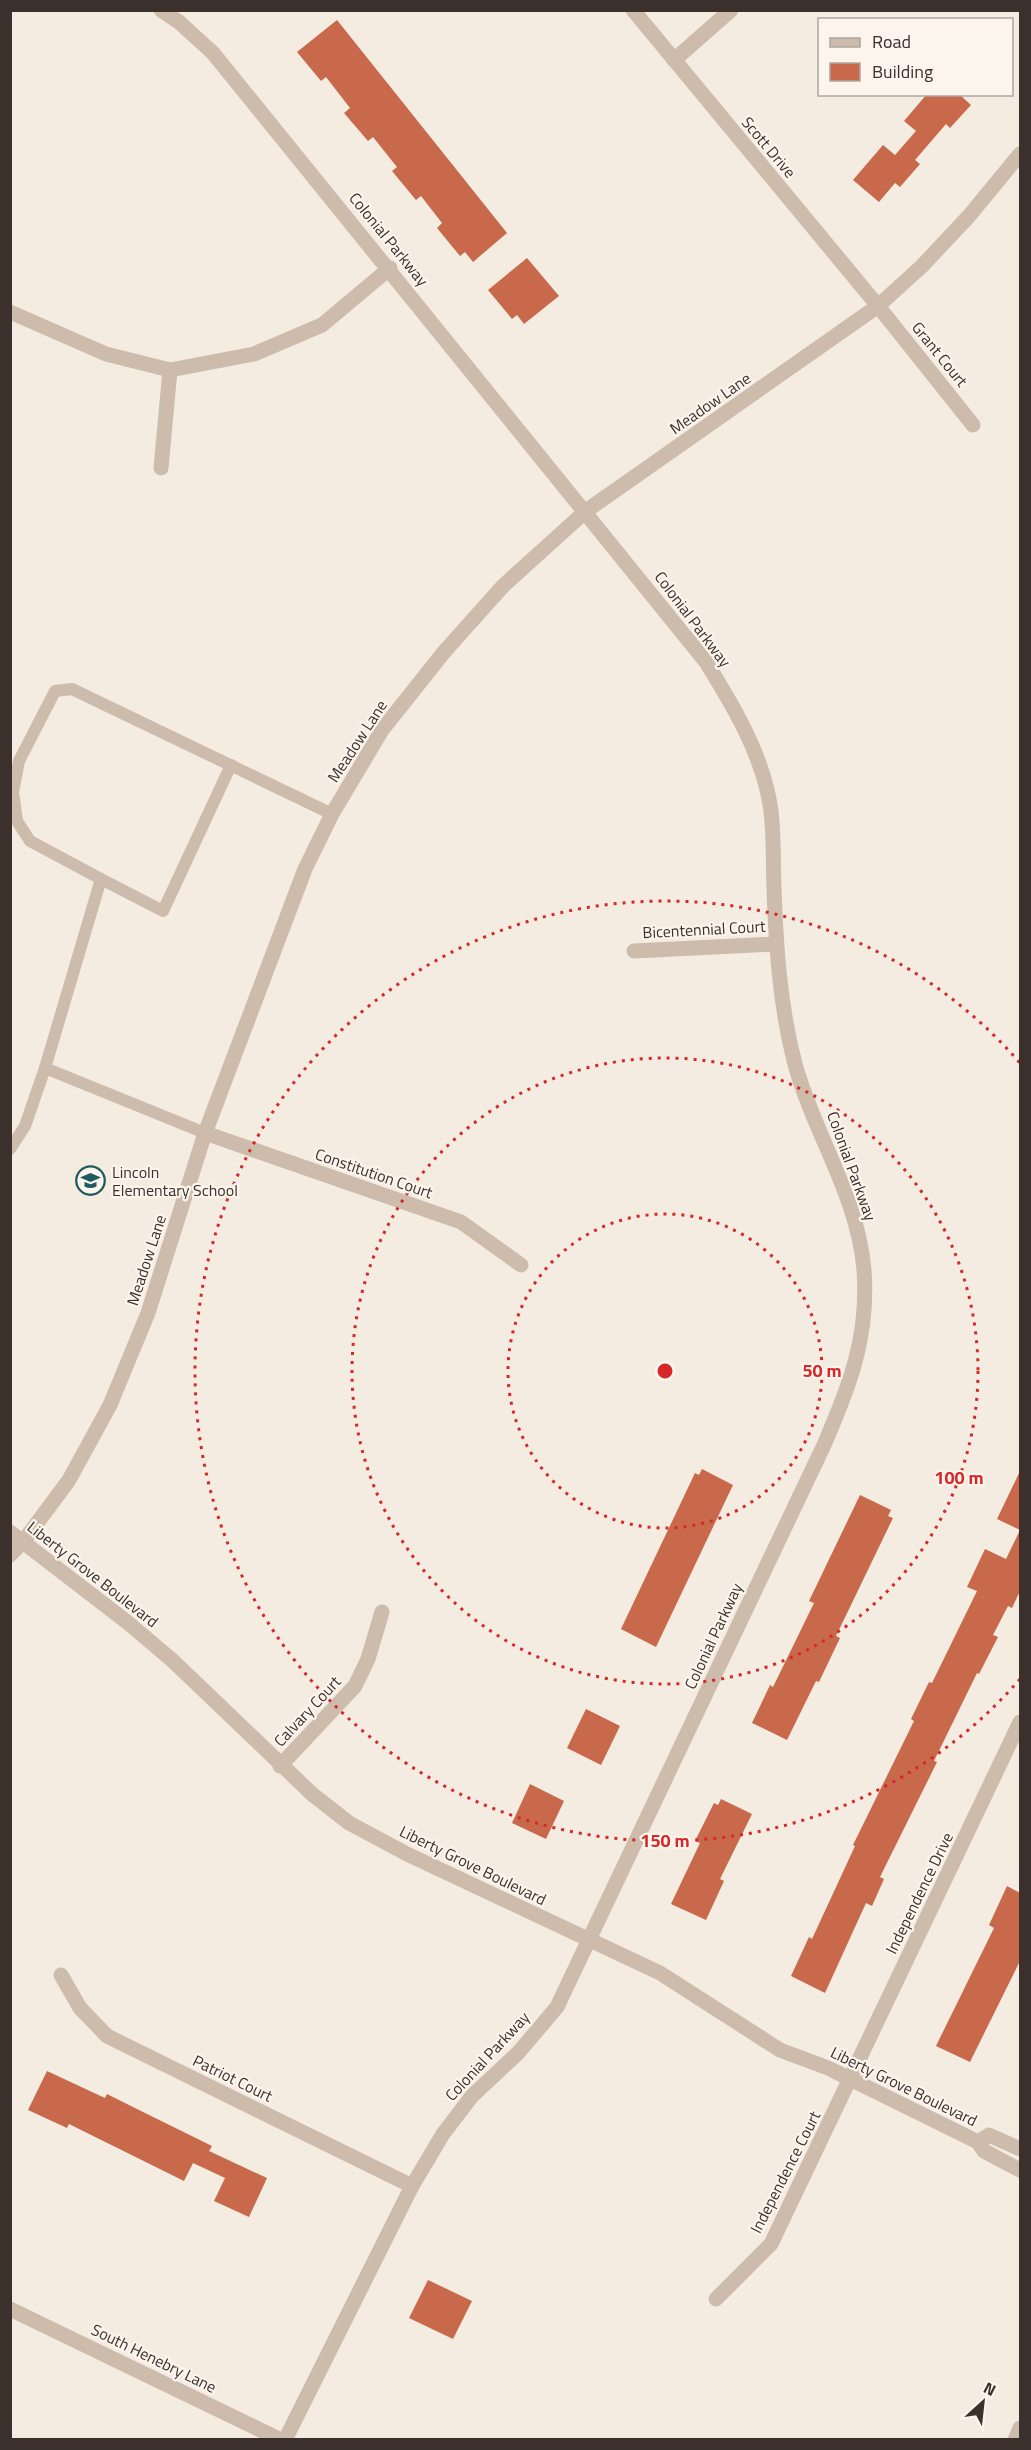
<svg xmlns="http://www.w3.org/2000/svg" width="1031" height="2450" font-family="'Titillium Web',sans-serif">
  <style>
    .building { fill: #c8694b }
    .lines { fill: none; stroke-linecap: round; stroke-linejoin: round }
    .service { stroke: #cdbbac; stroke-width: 12 }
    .minor { stroke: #cdbbac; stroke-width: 15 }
    .ring { fill: none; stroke: #d62828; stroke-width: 3; stroke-dasharray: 3 6 }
    .labels { text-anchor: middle; stroke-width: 4.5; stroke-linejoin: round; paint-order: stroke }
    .street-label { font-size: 16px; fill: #3b302b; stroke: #fbf5ee }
    .poi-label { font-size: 16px; fill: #3b302b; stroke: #fbf5ee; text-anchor: start }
    .centre { fill: #d62828; stroke: #fbf5ee; stroke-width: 3 }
    .ring-label { font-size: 18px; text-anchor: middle; font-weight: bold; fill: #d62828; stroke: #fbf5ee; stroke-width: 4.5; stroke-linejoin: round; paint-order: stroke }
  </style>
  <rect width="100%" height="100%" fill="#f4ebe1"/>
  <g class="building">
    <polygon points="337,20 507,233 473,262 465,252 460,256 437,228 442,223 421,196 416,200 392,171 397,167 373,137 368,141 344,113 350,108 326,77 321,81 297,52"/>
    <polygon points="927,94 959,94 971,105 950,128 946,124 915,160 920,164 900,187 895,183 879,202 853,180 883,145 895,155 916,131 904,121"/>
    <polygon points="527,258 559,296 524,324 517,315 512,319 488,290"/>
    <polygon points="702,1469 733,1485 656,1647 621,1629 695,1473 699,1475"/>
    <polygon points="1020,1471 1020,1591 1012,1608 1008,1606 993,1635 998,1637 979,1674 977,1673 934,1761 937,1762 880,1877 884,1879 872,1906 866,1903 825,1993 791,1976 809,1937 812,1939 855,1846 853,1845 914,1721 911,1719 929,1682 932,1683 977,1591 967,1587 985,1549 1006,1559 1020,1530 997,1519"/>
    <polygon points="860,1495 891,1510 888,1516 893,1518 836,1636 840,1638 819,1682 816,1681 787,1740 752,1723 770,1685 773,1687 814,1603 809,1601"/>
    <polygon points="586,1709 620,1726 601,1765 567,1748"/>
    <polygon points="530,1784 564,1801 546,1839 512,1823"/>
    <polygon points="721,1799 752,1814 720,1879 724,1881 706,1920 671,1904 700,1843 695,1841 714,1803 718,1805"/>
    <polygon points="1007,1886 1020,1893 1020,1961 970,2062 936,2046 994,1928 989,1925"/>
    <polygon points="47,2071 105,2098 107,2094 141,2111 212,2146 209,2151 267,2178 249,2217 214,2201 225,2178 193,2163 184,2181 69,2124 67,2128 28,2110"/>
    <polygon points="428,2280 472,2301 453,2339 409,2318"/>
  </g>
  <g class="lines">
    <g class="service">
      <polyline points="101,879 163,911 231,765"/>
      <polyline points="45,1068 205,1133"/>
      <polyline points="10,1149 25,1126 45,1068 101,879 30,841 17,821 13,792 19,761 55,691 72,689 332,814"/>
    </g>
    <g class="minor">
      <path d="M161 10 179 22 213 53 706 662C734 707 764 757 771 811 774 836 773 863 774 888 776 947 780 1007 795 1064 814 1134 858 1196 864 1270 869 1336 850 1385 824 1445L557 2007 518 2053 472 2096 443 2134 412 2186 285 2440"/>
      <polyline points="633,10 878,306 973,425"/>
      <polyline points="674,60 731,10"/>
      <polyline points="10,312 106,354 170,370 254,354 322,325 390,268"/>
      <polyline points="161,468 170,370"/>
      <polyline points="634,951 776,944"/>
      <polyline points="205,1133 461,1222 521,1265"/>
      <polyline points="10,1532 127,1622 172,1660 312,1794 349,1823 407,1854 660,1973 780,2050 828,2068 978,2142 984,2151 1020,2170"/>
      <polyline points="10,1555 23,1542 69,1480 110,1405 148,1313 205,1133 305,869 332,814 382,730 444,652 503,586 586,511 878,306 922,266 969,216 1020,154"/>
      <polyline points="280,1766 355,1686 368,1659 382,1612"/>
      <polyline points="61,1975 80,2008 107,2036 412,2186"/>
      <polyline points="978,2142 989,2135 1020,2149"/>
      <polyline points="716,2299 771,2244 1020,1722"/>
      <polyline points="10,2309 281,2440"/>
      <polyline points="1015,2440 1020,2428"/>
    </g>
  </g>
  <g class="ring">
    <circle cx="665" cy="1371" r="157"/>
    <circle cx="665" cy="1371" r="313"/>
    <path d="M1020 1679A470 470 0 1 1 1020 1063"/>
  </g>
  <defs>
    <symbol id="school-ring" viewBox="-11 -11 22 22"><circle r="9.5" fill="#fbf5ee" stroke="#1f5a5e" stroke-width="1.5"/><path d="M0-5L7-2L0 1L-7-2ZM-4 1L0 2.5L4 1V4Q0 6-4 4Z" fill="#1f5a5e"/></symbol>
  </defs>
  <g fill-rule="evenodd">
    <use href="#school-ring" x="74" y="1164" width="33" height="33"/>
  </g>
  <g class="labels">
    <g class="street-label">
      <text transform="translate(769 147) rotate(50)" y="6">Scott Drive</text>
      <text transform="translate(389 239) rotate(51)" y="6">Colonial Parkway</text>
      <text transform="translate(940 354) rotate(51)" y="6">Grant Court</text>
      <text transform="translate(710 403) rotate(-35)" y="6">Meadow Lane</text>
      <text transform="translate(693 619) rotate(53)" y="6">Colonial Parkway</text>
      <text transform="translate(357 741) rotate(-57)" y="6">Meadow Lane</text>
      <text transform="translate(704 929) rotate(-3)" y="6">Bicentennial Court</text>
      <text transform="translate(852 1166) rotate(70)" y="6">Colonial Parkway</text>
      <text transform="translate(374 1173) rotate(19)" y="6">Constitution Court</text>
      <text transform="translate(146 1260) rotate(-72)" y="6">Meadow Lane</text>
      <text transform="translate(93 1574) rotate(38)" y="6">Liberty Grove Boulevard</text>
      <text transform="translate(713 1636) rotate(-65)" y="6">Colonial Parkway</text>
      <text transform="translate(307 1711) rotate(-47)" y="6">Calvary Court</text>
      <text transform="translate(473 1865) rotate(26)" y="6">Liberty Grove Boulevard</text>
      <text transform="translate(919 1893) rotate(-64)" y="6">Independence Drive</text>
      <text transform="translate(487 2056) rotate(-47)" y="6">Colonial Parkway</text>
      <text transform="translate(233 2078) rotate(26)" y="6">Patriot Court</text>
      <text transform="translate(904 2086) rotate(26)" y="6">Liberty Grove Boulevard</text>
      <text transform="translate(785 2172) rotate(-63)" y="6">Independence Court</text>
      <text transform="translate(154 2358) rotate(26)" y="6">South Henebry Lane</text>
    </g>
    <g class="poi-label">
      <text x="112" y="1178">Lincoln<tspan x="112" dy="18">Elementary School</tspan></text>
    </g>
  </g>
  <circle cx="665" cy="1371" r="9" class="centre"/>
  <g class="ring-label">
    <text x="822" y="1377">50 m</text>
    <text x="959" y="1484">100 m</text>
    <text x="665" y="1847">150 m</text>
  </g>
  <rect width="1031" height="2450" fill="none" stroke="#3b302b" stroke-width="24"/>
  <rect x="818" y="18" width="195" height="78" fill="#fbf5ee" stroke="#aea6a0" stroke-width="1.5"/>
  <rect x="830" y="38" width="30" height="9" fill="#cdbbac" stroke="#aea6a0" stroke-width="1.5"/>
  <text x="872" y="48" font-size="18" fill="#3b302b">Road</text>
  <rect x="830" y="63" width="30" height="18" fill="#c8694b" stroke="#aea6a0" stroke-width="1.5"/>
  <text x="872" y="78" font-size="18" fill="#3b302b">Building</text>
  <g transform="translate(983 2402) rotate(27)" stroke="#fbf5ee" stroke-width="4.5" paint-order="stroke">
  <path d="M0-4.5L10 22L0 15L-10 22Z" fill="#3b302b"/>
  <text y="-9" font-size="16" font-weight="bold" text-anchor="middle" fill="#3b302b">N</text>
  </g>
</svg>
